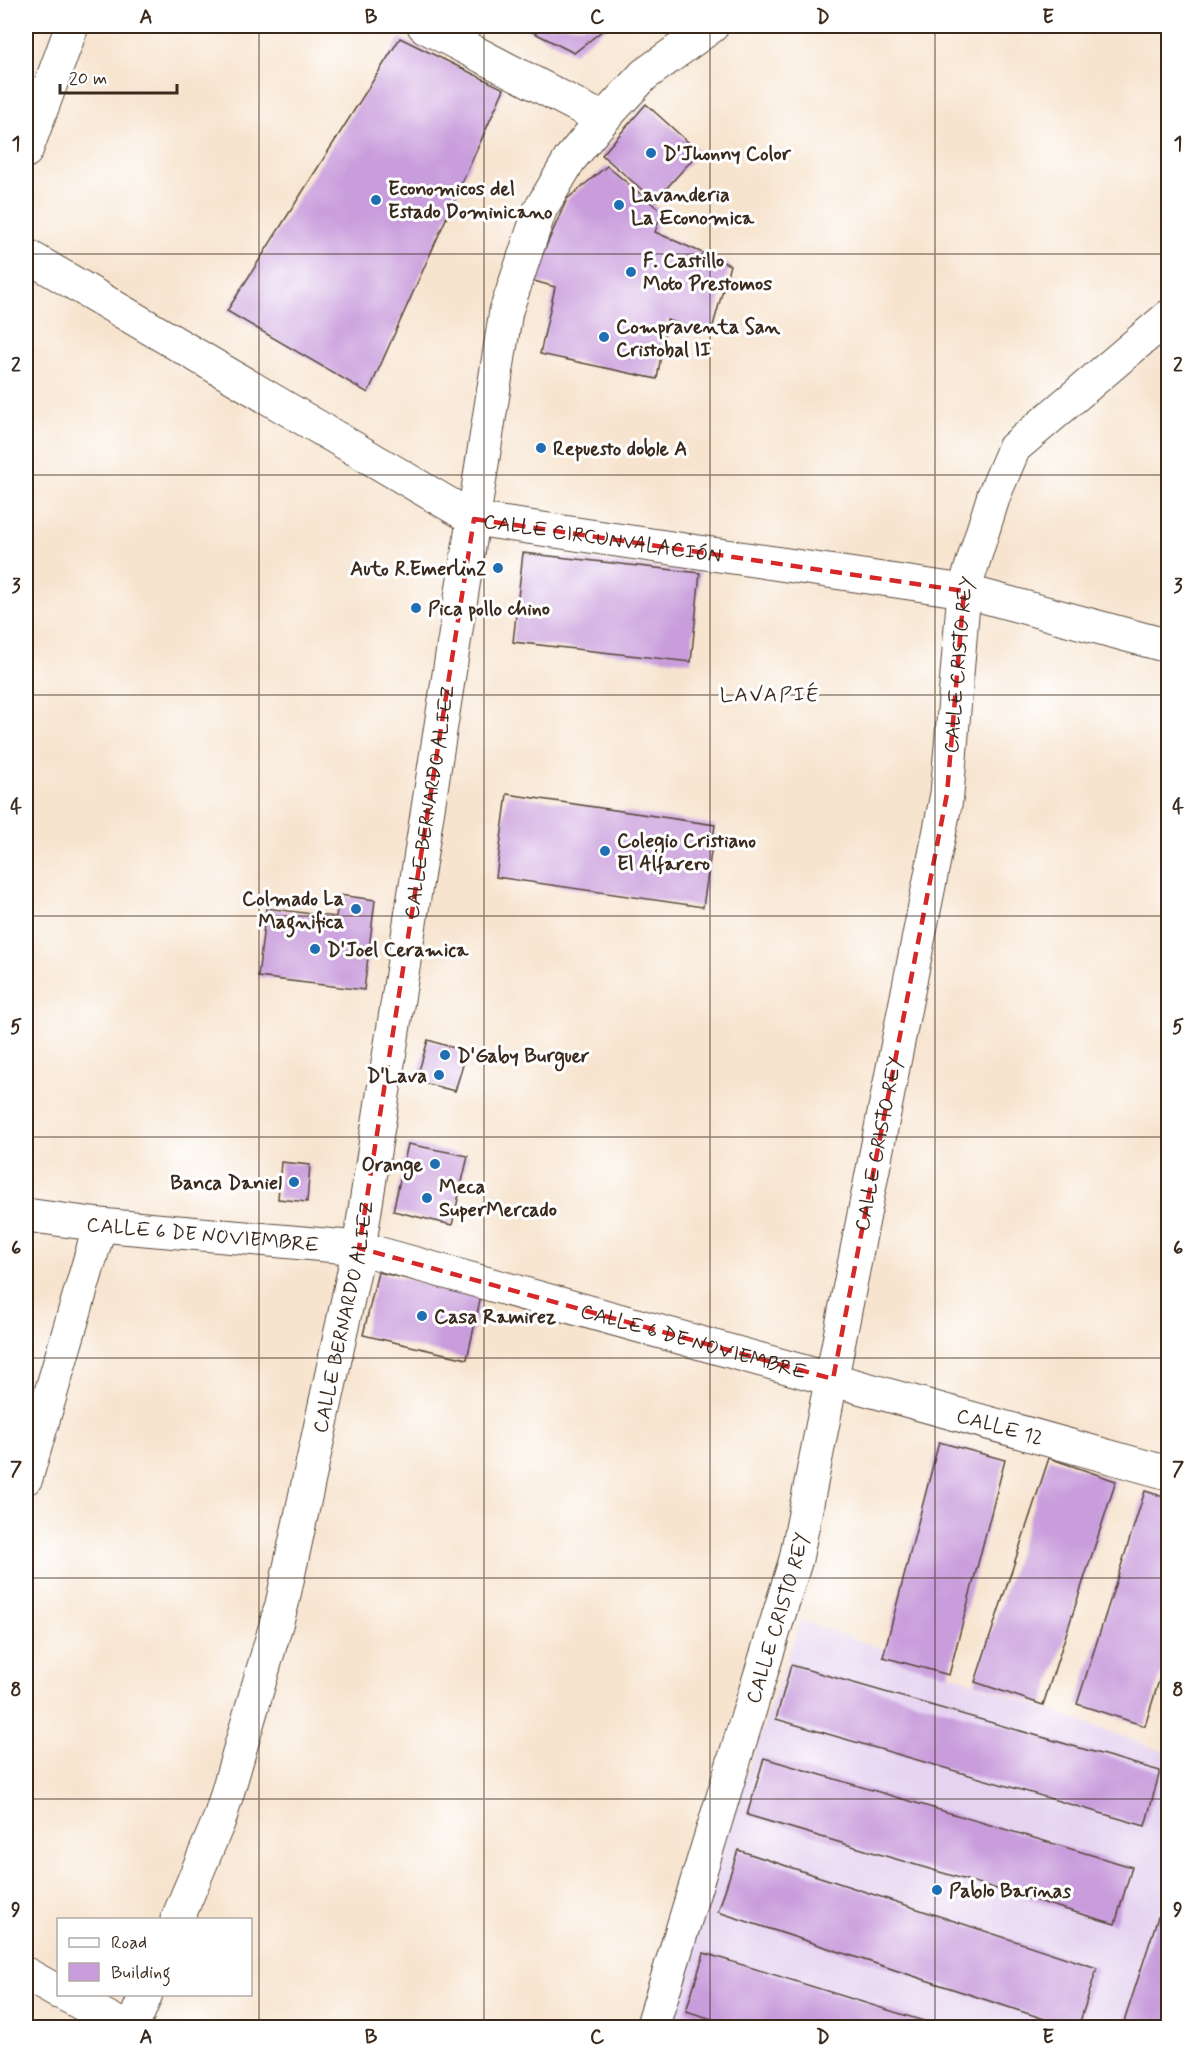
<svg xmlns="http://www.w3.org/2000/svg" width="1194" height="2053" font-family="Mynerve,sans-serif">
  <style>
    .built { fill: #e5d3f0 }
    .building { fill: #c99ddc }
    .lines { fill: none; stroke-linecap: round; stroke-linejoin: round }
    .street-casing { stroke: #574639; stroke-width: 35 }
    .secondary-casing { stroke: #574639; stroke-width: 35 }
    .street { stroke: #fff; stroke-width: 33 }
    .secondary { stroke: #fff; stroke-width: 33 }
    .marked { fill: none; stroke: #d62828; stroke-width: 4.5; stroke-dasharray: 12 8; stroke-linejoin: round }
    .grid { fill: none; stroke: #3b2a1e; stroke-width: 1.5; stroke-opacity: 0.55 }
    .poi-dot { fill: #1f6fb2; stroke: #fff; stroke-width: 2 }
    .labels { text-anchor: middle; stroke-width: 6; stroke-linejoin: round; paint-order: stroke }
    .poi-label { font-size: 20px; font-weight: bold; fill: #3b2a1e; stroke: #fff; text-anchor: start }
    .street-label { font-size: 20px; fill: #3b2a1e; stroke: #fff }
    .neighbourhood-label { font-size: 21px; letter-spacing: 1.5px; fill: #3b2a1e; stroke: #fff }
    .neatline { fill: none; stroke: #3b2a1e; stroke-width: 2 }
    .grid-label { font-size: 20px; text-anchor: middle; font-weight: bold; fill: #3b2a1e }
  </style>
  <rect width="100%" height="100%" fill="#fff"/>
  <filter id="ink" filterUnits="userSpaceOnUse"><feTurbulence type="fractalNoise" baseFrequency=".0167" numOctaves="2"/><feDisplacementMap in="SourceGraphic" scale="12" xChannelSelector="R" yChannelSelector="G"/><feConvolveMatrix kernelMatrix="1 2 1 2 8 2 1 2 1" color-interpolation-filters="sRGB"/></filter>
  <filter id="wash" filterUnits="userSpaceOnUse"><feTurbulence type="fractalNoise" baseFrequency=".008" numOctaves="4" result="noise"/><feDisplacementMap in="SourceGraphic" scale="24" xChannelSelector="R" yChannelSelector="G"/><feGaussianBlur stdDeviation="1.35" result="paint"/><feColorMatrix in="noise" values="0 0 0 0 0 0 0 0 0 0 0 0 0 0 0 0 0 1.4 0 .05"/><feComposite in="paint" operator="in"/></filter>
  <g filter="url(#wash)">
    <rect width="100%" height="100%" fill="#f7e4cf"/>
    <polygon class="built" points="801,1620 1168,1753 1168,2027 657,2028"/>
    <g id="blocks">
      <g class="building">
        <polygon points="521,26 608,26 574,53"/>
        <polygon points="400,38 504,89 368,393 227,311"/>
        <polygon points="646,104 699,152 655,201 602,155"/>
        <polygon points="607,166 662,212 655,232 730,265 711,333 667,320 657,379 540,354 555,287 531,280 567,199"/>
        <polygon points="523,553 700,573 691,662 513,642"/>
        <polygon points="507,794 715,825 703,907 496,877"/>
        <polygon points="339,895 375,900 364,990 258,977 266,908 336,917"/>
        <polygon points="428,1040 467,1052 455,1091 416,1081"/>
        <polygon points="408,1144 468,1156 452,1225 393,1211"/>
        <polygon points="281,1162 310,1165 307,1202 278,1199"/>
        <polygon points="378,1272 481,1296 467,1359 363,1335"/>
        <polygon points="939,1442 1005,1460 949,1675 883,1657"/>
        <polygon points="1049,1458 1116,1481 1043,1705 975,1682"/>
        <polygon points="1145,1491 1168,1498 1168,1651 1145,1726 1077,1704"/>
        <polygon points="791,1665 1160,1771 1145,1826 776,1719"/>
        <polygon points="764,1758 1132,1867 1115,1924 747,1815"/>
        <polygon points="738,1850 1097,1968 1078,2028 1072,2028 718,1912"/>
        <polygon points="1158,1917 1168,1920 1168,2028 1122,2028"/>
        <polygon points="704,1953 943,2027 943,2028 741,2028 686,2011"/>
      </g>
    </g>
  </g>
  <g filter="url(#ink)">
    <use href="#blocks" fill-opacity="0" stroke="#574639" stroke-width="1.5"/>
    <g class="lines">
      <defs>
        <g id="street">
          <polyline points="424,26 603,119"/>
          <polyline points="26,151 72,26"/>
          <path id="s1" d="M26 255 474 519 964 591 1168 646"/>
          <path id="s2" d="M26 1215 100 1225 359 1248 1168 1473"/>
          <polyline points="26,1478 100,1225"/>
          <polyline points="26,1974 58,1992"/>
          <polyline points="64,1994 126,2028"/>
          <path id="s3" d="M652 2028 796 1559 947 794 964 591 994 495 1014 448 1168 317"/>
        </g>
        <g id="secondary">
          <path id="s4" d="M177 1920 220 1818 282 1604 359 1248 506 311 540 210 570 159 603 119 644 75 712 26"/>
          <polyline points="132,2028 146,1994"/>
        </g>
      </defs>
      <use href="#street" class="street-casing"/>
      <use href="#secondary" class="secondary-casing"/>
      <use href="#street" class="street"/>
      <use href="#secondary" class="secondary"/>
    </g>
  </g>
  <path class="marked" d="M474 519 964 591 947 794 833 1379 359 1248Z"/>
  <path class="grid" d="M259 26V2028M484 26V2028M710 26V2028M935 26V2028M26 254H1168M26 475H1168M26 695H1168M26 916H1168M26 1137H1168M26 1358H1168M26 1578H1168M26 1799H1168"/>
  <g class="poi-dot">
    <circle cx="651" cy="153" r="6"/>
    <circle cx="376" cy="200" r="6"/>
    <circle cx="619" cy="205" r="6"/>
    <circle cx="631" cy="272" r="6"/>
    <circle cx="604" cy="337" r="6"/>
    <circle cx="541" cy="448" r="6"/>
    <circle cx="498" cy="568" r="6"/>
    <circle cx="416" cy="608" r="6"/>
    <circle cx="605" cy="851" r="6"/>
    <circle cx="356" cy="909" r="6"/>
    <circle cx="315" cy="949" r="6"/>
    <circle cx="445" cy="1055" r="6"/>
    <circle cx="439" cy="1075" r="6"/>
    <circle cx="435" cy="1164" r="6"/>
    <circle cx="294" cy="1182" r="6"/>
    <circle cx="427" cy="1198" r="6"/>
    <circle cx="422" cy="1316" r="6"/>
    <circle cx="937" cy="1890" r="6"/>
  </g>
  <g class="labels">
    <g class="poi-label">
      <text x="663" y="160">D'Jhonny Color</text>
      <text x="388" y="195">Economicos del<tspan x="388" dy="23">Estado Dominicano</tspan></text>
      <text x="631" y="201">Lavanderia<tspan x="631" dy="23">La Economica</tspan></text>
      <text x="643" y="267">F. Castillo<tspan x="643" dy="23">Moto Prestomos</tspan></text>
      <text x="616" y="333">Compraventa San<tspan x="616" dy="23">Cristobal II</tspan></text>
      <text x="553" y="455">Repuesto doble A</text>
      <text x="486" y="575" text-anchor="end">Auto R.Emerlin2</text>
      <text x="428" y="615">Pica pollo chino</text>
      <text x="617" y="847">Colegio Cristiano<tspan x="617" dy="23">El Alfarero</tspan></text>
      <text x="344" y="905" text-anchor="end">Colmado La<tspan x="344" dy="23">Magnifica</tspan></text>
      <text x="327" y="956">D'Joel Ceramica</text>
      <text x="457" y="1062">D'Gaby Burguer</text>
      <text x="427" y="1082" text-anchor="end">D'Lava</text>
      <text x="423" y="1171" text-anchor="end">Orange</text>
      <text x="282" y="1189" text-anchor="end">Banca Daniel</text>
      <text x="439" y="1193">Meca<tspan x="439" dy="23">SuperMercado</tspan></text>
      <text x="434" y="1323">Casa Ramirez</text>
      <text x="949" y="1897">Pablo Barinas</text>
    </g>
    <g class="street-label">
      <text dy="7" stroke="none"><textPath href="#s1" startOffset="650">CALLE CIRCUNVALACIÓN</textPath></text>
      <text dy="7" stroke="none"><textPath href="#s3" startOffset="1400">CALLE CRISTO REY</textPath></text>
      <text dy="7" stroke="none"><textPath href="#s4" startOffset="1149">CALLE BERNARDO ALIEZ</textPath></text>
      <text dy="7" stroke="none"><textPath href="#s3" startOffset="914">CALLE CRISTO REY</textPath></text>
      <text dy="7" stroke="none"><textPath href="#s2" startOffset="178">CALLE 6 DE NOVIEMBRE</textPath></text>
      <text dy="7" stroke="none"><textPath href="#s4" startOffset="627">CALLE BERNARDO ALIEZ</textPath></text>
      <text dy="7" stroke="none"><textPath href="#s2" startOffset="682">CALLE 6 DE NOVIEMBRE</textPath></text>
      <text dy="7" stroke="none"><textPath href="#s2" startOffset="1000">CALLE 12</textPath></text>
      <text dy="7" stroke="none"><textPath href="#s3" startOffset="429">CALLE CRISTO REY</textPath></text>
    </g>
    <g class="neighbourhood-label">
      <text x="770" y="701">LAVAPIÉ</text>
    </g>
  </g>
  <rect width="1194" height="2053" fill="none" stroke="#fff" stroke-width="66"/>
  <rect x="57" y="1918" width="195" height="78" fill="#ffffff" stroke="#b1aaa5" stroke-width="1.5"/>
  <rect x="69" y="1938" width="30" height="9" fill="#ffffff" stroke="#b1aaa5" stroke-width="1.5"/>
  <text x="111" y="1948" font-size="18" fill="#3b2a1e">Road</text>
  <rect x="69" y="1963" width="30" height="18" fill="#c99ddc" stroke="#b1aaa5" stroke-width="1.5"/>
  <text x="111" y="1978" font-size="18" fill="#3b2a1e">Building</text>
  <path d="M60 84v9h117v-9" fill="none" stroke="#3b2a1e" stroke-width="3"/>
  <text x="69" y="84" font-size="18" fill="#3b2a1e" stroke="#ffffff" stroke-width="4.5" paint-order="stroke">20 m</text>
  <rect x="33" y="33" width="1128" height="1987" class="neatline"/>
  <g class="grid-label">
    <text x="146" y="23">A</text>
    <text x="371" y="23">B</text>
    <text x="597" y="23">C</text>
    <text x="823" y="23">D</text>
    <text x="1048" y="23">E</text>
    <text x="16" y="150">1</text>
    <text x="1178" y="150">1</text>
    <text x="16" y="371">2</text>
    <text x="1178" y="371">2</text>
    <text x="16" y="592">3</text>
    <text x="1178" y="592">3</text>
    <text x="16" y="813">4</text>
    <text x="1178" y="813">4</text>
    <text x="16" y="1033">5</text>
    <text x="1178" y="1033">5</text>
    <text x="16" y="1254">6</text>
    <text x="1178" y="1254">6</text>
    <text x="16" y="1475">7</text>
    <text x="1178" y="1475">7</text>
    <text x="16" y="1696">8</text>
    <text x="1178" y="1696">8</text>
    <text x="16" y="1916">9</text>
    <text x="1178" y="1916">9</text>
    <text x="146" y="2043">A</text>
    <text x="371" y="2043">B</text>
    <text x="597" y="2043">C</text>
    <text x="823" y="2043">D</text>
    <text x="1048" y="2043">E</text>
  </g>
</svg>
